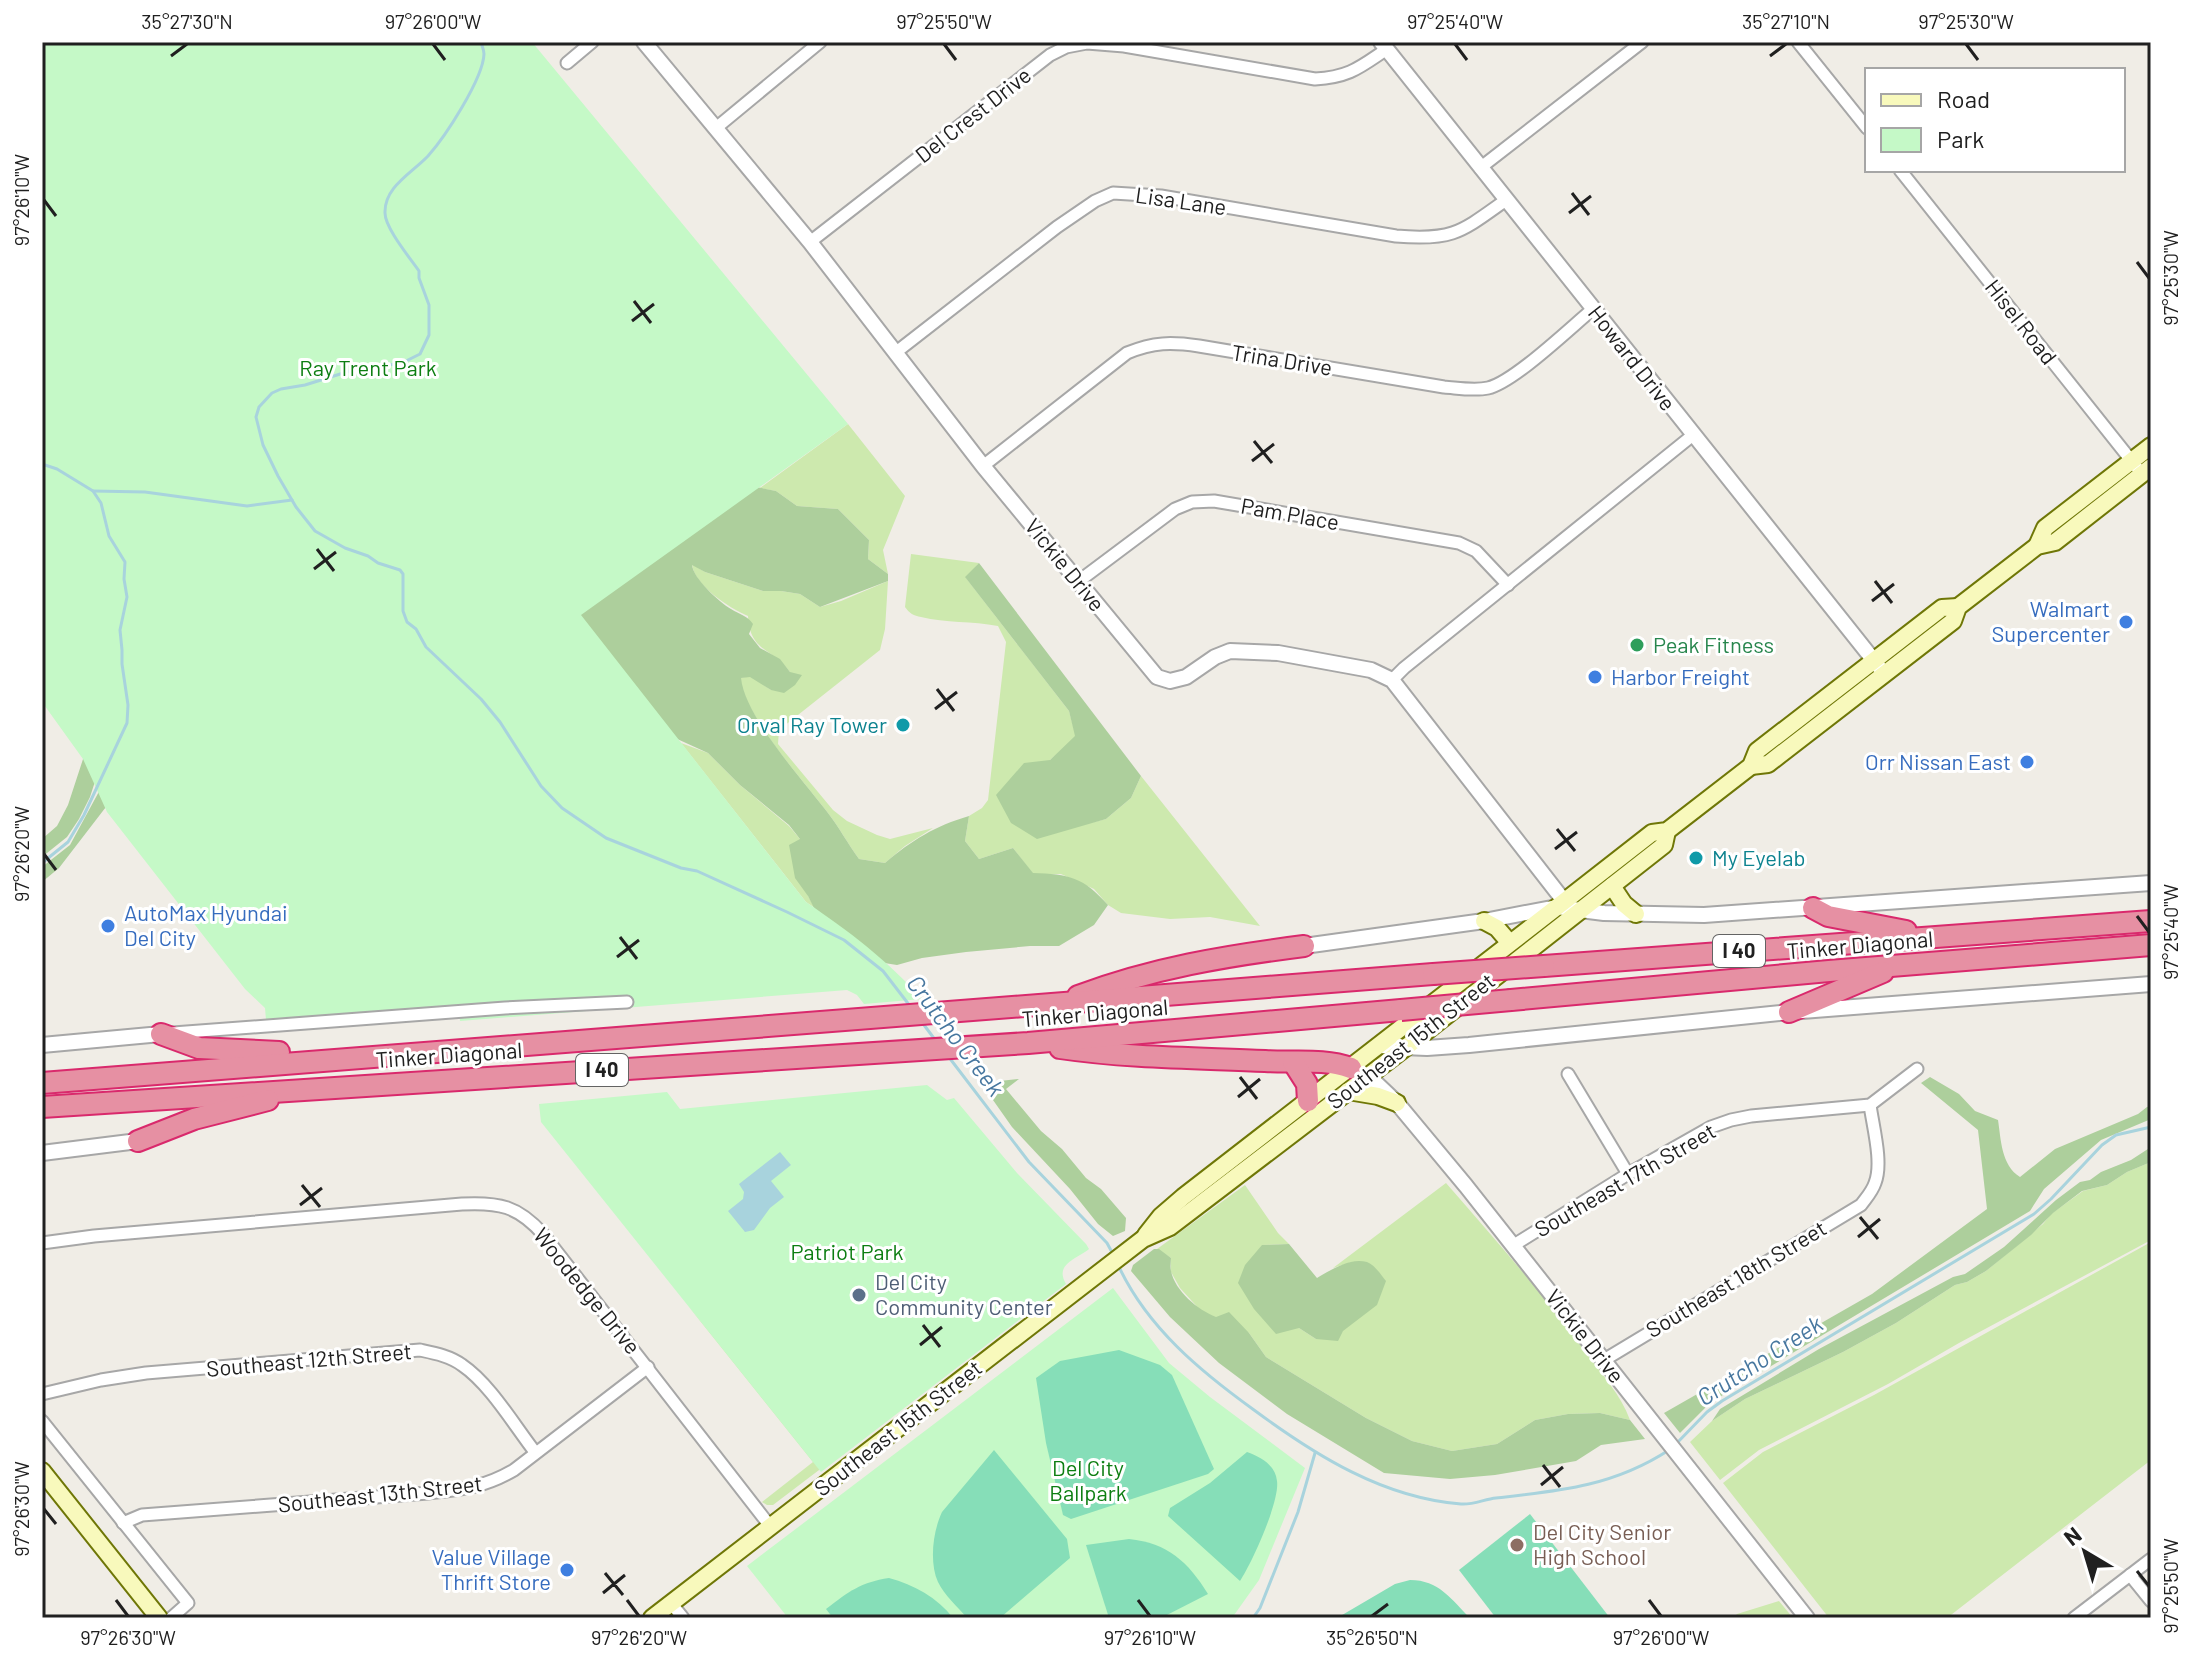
<svg xmlns="http://www.w3.org/2000/svg" width="2193" height="1660" font-family="Barlow,sans-serif">
  <style>
    .grass { fill: #cde9ae }
    .forest { fill: #adcf9c }
    .park { fill: #c5f9c7 }
    .pitch { fill: #86deb8 }
    .water { fill: #a8d3dd }
    .lines { fill: none; stroke-linecap: round; stroke-linejoin: round }
    .stream { stroke: #a8d3dd; stroke-width: 3 }
    .minor-casing { stroke: #a7a7a7; stroke-width: 15 }
    .tertiary-casing { stroke: #a7a7a7; stroke-width: 18 }
    .secondary-casing { stroke: #6f7707; stroke-width: 20 }
    .motorway-casing { stroke: #d9296c; stroke-width: 24 }
    .minor { stroke: #fff; stroke-width: 11 }
    .tertiary { stroke: #fff; stroke-width: 14 }
    .secondary { stroke: #f8f9bc; stroke-width: 16 }
    .motorway { stroke: #e690a3; stroke-width: 20 }
    .motorway-bridge-casing { stroke: #d9296c; stroke-width: 24; stroke-linecap: butt }
    .motorway-bridge { stroke: #e690a3; stroke-width: 20 }
    .ticks { fill: none; stroke: #202020; stroke-width: 3 }
    .shop-dot { fill: #3f7fe0; stroke: #fff; stroke-width: 3 }
    .leisure-dot { fill: #2e9e5b; stroke: #fff; stroke-width: 3 }
    .culture-dot { fill: #0f9aa8; stroke: #fff; stroke-width: 3 }
    .service-dot { fill: #5c6f8a; stroke: #fff; stroke-width: 3 }
    .education-dot { fill: #8d6e63; stroke: #fff; stroke-width: 3 }
    .labels { text-anchor: middle; stroke-width: 6; stroke-linejoin: round; paint-order: stroke }
    .shield { fill: #fff; stroke: #636363; stroke-width: 2 }
    .shield-label { font-size: 20px; font-weight: bold; fill: #202020 }
    .street-label { font-size: 22px; fill: #202020; stroke: #fff }
    .park-label { font-size: 22px; fill: #0d7e12; stroke: #fff }
    .shop-label { font-size: 22px; fill: #366cbe; stroke: #fff; text-anchor: end }
    .leisure-label { font-size: 22px; fill: #27864d; stroke: #fff; text-anchor: start }
    .culture-label { font-size: 22px; fill: #0d838f; stroke: #fff; text-anchor: end }
    .service-label { font-size: 22px; fill: #4e5e75; stroke: #fff; text-anchor: start }
    .education-label { font-size: 22px; fill: #785e54; stroke: #fff; text-anchor: start }
    .water-label { font-size: 24px; font-style: italic; fill: #47779f; stroke: #fff }
    .neatline { fill: none; stroke: #202020; stroke-width: 3 }
    .ticks-label { font-size: 20px; text-anchor: middle; fill: #202020 }
  </style>
  <rect width="100%" height="100%" fill="#f0ede6"/>
  <g class="grass">
    <polygon points="848,424 905,496 883,550 888,574 868,559 869,540 838,509 797,506 776,491 760,488"/>
    <path d="M911 554 979 563 966 578 1069 711 1076 737 1050 760 1074 827 1106 819 1131 798 1141 776 1260 926 1210 917 1170 919 1121 913 1108 905 1094 889 1061 874H1033L1013 848 979 859 965 841 969 816 982 808 988 800 1006 642 998 626C972 621 946 623 921 617 914 616 909 613 905 607Z"/>
    <path d="M692 564 705 572 763 591H781L800 594 820 607 841 601 888 581 885 629 880 650 779 730 778 744 833 810 847 821 877 835 890 839 933 828 905 846 885 863 859 859C848 844 839 827 828 813 803 780 745 717 740 678L750 676 771 690 790 672C771 647 750 652 748 616 729 608 694 585 692 564Z"/>
    <polygon points="681,743 708,753 740,785 789,826 800,839 808,896 815,908 806,902"/>
    <polygon points="2151,1162 2151,1240 1959,1343 1888,1384 1759,1450 1720,1480 1690,1442 1712,1421 1745,1399 1843,1352 1896,1323 1955,1285 1967,1282 1986,1271 2043,1224 2051,1214 2083,1191 2107,1185 2127,1172"/>
    <path d="M1446 1183C1494 1238 1543 1294 1587 1353 1602 1375 1621 1395 1630 1420L1600 1413 1568 1414 1535 1420 1497 1444 1452 1451 1412 1441 1366 1418 1266 1357 1249 1333 1201 1311 1180 1288 1171 1272V1258L1157 1249 1245 1185 1278 1233 1289 1244 1262 1245 1299 1328 1316 1339 1352 1262 1333 1268Z"/>
    <polygon points="2151,1242 2151,1460 1947,1618 1829,1618 1723,1483 1763,1452 1874,1395"/>
    <polygon points="689,1307 823,1467 773,1505 767,1505 762,1502 813,1462"/>
    <polygon points="1779,1601 1793,1618 1733,1618 1737,1614"/>
  </g>
  <g class="forest">
    <path d="M741 484 776 491 797 506 838 509 869 540 868 559 888 574V581L820 607 800 594 781 591H763L705 572 692 565C693 578 719 602 731 609 740 615 747 615 753 624L749 634 760 648 780 659 790 672 802 675 795 685 784 693 771 690 750 677 741 678C745 717 803 780 828 813 839 827 848 844 859 859L885 863C912 840 935 826 969 816L965 841 979 859 1013 848 1033 873C1069 874 1083 877 1108 905L1094 925 1059 946H1030L966 952 922 958 897 965 878 962 819 918 808 896 795 878 789 845 800 839 789 825 740 785 708 753 664 733 575 620 572 527Z"/>
    <polygon points="979,563 1141,776 1131,798 1106,819 1037,839 1011,823 996,795 1024,763 1050,760 1075,736 1069,711 965,577"/>
    <polygon points="85,753 102,760 90,797 79,819 67,837 42,857 42,839 57,826 68,805"/>
    <polygon points="115,762 109,803 59,868 42,882 42,867 70,845"/>
    <path d="M1930 1077 1959 1094 1975 1111 1998 1120C2001 1139 2001 1165 2020 1177L2055 1149 2138 1114 2147 1107 2151 1106V1119L2101 1140 2044 1189 2030 1211 1731 1390 1710 1403 1680 1433 1664 1413 1872 1294 1987 1209 1978 1130 1921 1083Z"/>
    <polygon points="1019,1079 1006,1089 1041,1131 1062,1149 1086,1178 1101,1189 1126,1218 1125,1231 1113,1236 1098,1224 1070,1189 1012,1127 981,1083"/>
    <polygon points="2151,1147 2151,1162 2127,1172 2107,1185 2082,1191 2053,1213 2031,1235 1986,1271 1967,1282 1955,1285 1896,1323 1843,1352 1745,1399 1712,1421 1720,1409 1819,1349 1953,1277 1965,1274 2004,1247 2056,1200 2080,1182 2090,1180 2101,1172 2131,1160"/>
    <path d="M1289 1244 1317 1278C1331 1270 1350 1257 1367 1262 1375 1265 1381 1275 1386 1281L1377 1305 1343 1331 1338 1341 1316 1339 1299 1328 1276 1334 1254 1309 1238 1283 1245 1265 1262 1245Z"/>
    <path d="M1154 1249H1159L1171 1258C1171 1262 1170 1266 1171 1271 1175 1291 1198 1310 1216 1317L1229 1312 1249 1333 1266 1357 1366 1418 1412 1441 1452 1451 1497 1444 1535 1420 1568 1414 1600 1413 1630 1420 1645 1439 1601 1445 1576 1461 1495 1475 1450 1479 1384 1473 1287 1414 1219 1363 1170 1317 1131 1271 1133 1265Z"/>
  </g>
  <g class="park">
    <path d="M42 42H532L848 424 581 615 806 902C850 932 886 959 922 999L864 1004 857 995 847 990 460 1021 459 1006 266 1020 265 1008 245 989 107 812 83 759 42 702Z"/>
    <path d="M927 1085 947 1100 954 1098 1017 1173 1086 1244 1089 1249C1077 1259 1054 1264 1066 1284L821 1472 541 1122 539 1104 667 1092 680 1109Z"/>
    <polygon points="1113,1288 1169,1363 1210,1397 1305,1468 1259,1580 1232,1618 788,1618 747,1566"/>
  </g>
  <g class="pitch">
    <polygon points="1119,1350 1160,1365 1172,1375 1214,1469 1208,1474 1071,1519 1063,1515 1046,1443 1036,1378 1060,1361"/>
    <path d="M994 1450 1067 1539 1070 1558 1000 1618H967C958 1607 944 1595 938 1582 929 1562 933 1531 942 1512Z"/>
    <path d="M1247 1452C1260 1457 1275 1464 1277 1481 1280 1501 1252 1563 1240 1581L1168 1516 1170 1508 1210 1483Z"/>
    <polygon points="1530,1514 1610,1618 1496,1618 1459,1570"/>
    <path d="M1129 1539C1168 1543 1188 1562 1208 1594L1161 1618H1109L1086 1545Z"/>
    <path d="M889 1578C914 1585 937 1597 953 1618H833L826 1609C848 1592 861 1582 889 1578Z"/>
    <path d="M1410 1580C1439 1580 1451 1599 1470 1618H1337L1395 1584Z"/>
  </g>
  <polygon class="water" points="780,1152 791,1165 771,1181 784,1197 770,1208 754,1230 745,1232 728,1211 743,1199 744,1192 739,1184"/>
  <g class="lines">
    <g class="stream">
      <path d="M481 42C482 46 484 50 484 54 483 79 445 137 428 156 412 173 384 187 385 213 385 228 410 258 419 271V278L429 305V335L420 354 402 363 353 370 305 385 281 389 272 393 259 407 256 417 263 445 278 476 296 507 315 531 345 548 368 556 378 563 400 570 403 574V611L407 622 416 629 426 647 481 699 500 722 541 786 562 808 606 838 681 868 697 871 787 912 844 940 883 971 910 1006"/>
      <polyline points="42,464 57,469 93,491 101,503 109,536 125,562 124,579 127,597 120,630 122,650 122,664 128,705 127,723 84,815 68,842 42,863"/>
      <polyline points="93,491 145,492 247,506 292,500"/>
      <polyline points="921,1021 936,1041"/>
      <polyline points="948,1056 1029,1162 1107,1243 1114,1256"/>
      <path d="M1119 1267C1148 1328 1200 1371 1254 1410 1315 1455 1383 1498 1461 1504 1473 1505 1485 1499 1496 1498 1560 1491 1614 1486 1669 1450"/>
      <polyline points="1675,1445 1707,1412 1722,1401 2034,1214 2051,1199 2102,1145 2116,1135 2151,1127"/>
      <polyline points="1253,1618 1260,1608 1298,1512 1315,1453"/>
    </g>
    <defs>
      <g id="minor">
        <polyline points="1798,42 1867,128"/>
        <polyline points="567,63 592,42"/>
        <polyline points="716,128 820,42"/>
        <polyline points="1480,168 1642,42"/>
        <polyline points="1900,170 2142,474"/>
        <path d="M810 242 1050 55 1066 47 1087 43 1124 46 1315 79C1350 77 1360 67 1387 49"/>
        <path d="M895 353 1057 227 1095 201 1113 193 1161 196 1396 236C1453 241 1461 232 1506 200"/>
        <path d="M983 466 1127 353C1154 342 1171 342 1199 346L1444 387C1458 388 1474 391 1488 388 1514 382 1570 328 1593 309"/>
        <polyline points="1079,581 1175,509 1192,502 1214,501 1459,543 1476,551 1508,585"/>
        <polyline points="1392,680 1404,668 1693,435"/>
        <polyline points="173,1033 505,1008 627,1002"/>
        <polyline points="1568,1074 1628,1174"/>
        <path d="M42 1243 94 1236 462 1204C499 1202 518 1206 543 1234L770 1526"/>
        <polyline points="1514,1245 1628,1174 1711,1127 1731,1120 1751,1116 1870,1105 1917,1069"/>
        <path d="M1604 1360 1861 1205C1866 1198 1872 1192 1875 1183 1883 1163 1873 1127 1870 1105"/>
        <path d="M42 1394 101 1380 146 1373 420 1350C434 1353 450 1356 462 1365 490 1384 514 1425 535 1452"/>
        <polyline points="42,1421 188,1603 171,1618"/>
        <path d="M123 1523 142 1515 428 1493C462 1489 483 1488 514 1470L648 1367"/>
        <polyline points="2130,1575 2151,1601"/>
        <polyline points="671,1603 683,1618"/>
        <polyline points="2074,1618 2151,1559"/>
      </g>
      <g id="tertiary">
        <polyline points="644,42 810,242 983,466 1157,677 1170,681 1186,677 1215,657 1230,651 1278,653 1371,670 1392,680 1564,901"/>
        <polyline points="1381,42 1879,667"/>
        <polyline points="1304,946 1484,921 1557,907 1604,913 1704,915 2151,883"/>
        <polyline points="42,1045 161,1034"/>
        <polyline points="1379,1046 1427,1048 1469,1045 1789,1012 2151,984"/>
        <polyline points="1359,1072 1377,1084 1397,1103 1466,1186 1807,1618"/>
        <polyline points="42,1153 138,1141"/>
      </g>
      <g id="secondary">
        <polyline points="2037,546 2045,528 2151,446"/>
        <polyline points="1751,766 1768,764 1953,621 1958,607 2037,546 2055,542 2151,467"/>
        <polyline points="1612,886 1624,904 1636,914"/>
        <polyline points="1484,921 1497,928 1509,942"/>
        <polyline points="1348,1091 1378,1096 1397,1103"/>
        <path d="M1146 1235 1161 1216 1183 1197C1339 1076 1496 955 1652 833L1667 831 1751 766 1757 751 1942 608 1958 607"/>
        <polyline points="42,1471 159,1618"/>
        <polyline points="652,1618 1143,1239 1170,1227 1405,1048 1664,845 1667,831"/>
      </g>
      <g id="motorway">
        <polyline points="1813,908 1828,916 1906,931"/>
        <polyline points="1544,966 2151,921"/>
        <path d="M1078 996C1153 968 1225 956 1304 946"/>
        <polyline points="1511,1000 1829,971 2151,945"/>
        <polyline points="1789,1012 1883,972"/>
        <polyline points="161,1034 199,1048 279,1052"/>
        <path d="M1060 1048C1128 1058 1197 1058 1265 1061 1294 1063 1323 1058 1351 1068"/>
        <polyline points="1293,1062 1307,1084 1308,1101"/>
        <polyline points="42,1083 1433,974"/>
        <polyline points="42,1107 1028,1043 1401,1010"/>
        <polyline points="138,1141 194,1119 268,1100"/>
      </g>
    </defs>
    <use href="#minor" class="minor-casing"/>
    <use href="#tertiary" class="tertiary-casing"/>
    <use href="#secondary" class="secondary-casing"/>
    <use href="#motorway" class="motorway-casing"/>
    <use href="#minor" class="minor"/>
    <use href="#tertiary" class="tertiary"/>
    <use href="#secondary" class="secondary"/>
    <use href="#motorway" class="motorway"/>
    <defs>
      <g id="motorway-bridge">
        <polyline points="1433,974 1544,966"/>
        <polyline points="1401,1010 1511,1000"/>
      </g>
    </defs>
    <use href="#motorway-bridge" class="motorway-bridge-casing"/>
    <use href="#motorway-bridge" class="motorway-bridge"/>
  </g>
  <path class="ticks" d="M433 44 445 60M944 44 956 60M1455 44 1467 60M1966 44 1978 60M171 56 187 44M1770 56 1786 44M1572 193 1589 215M44 200 56 216M1569 213 1591 196M2137 262 2149 278M634 301 651 323M632 321 654 304M1254 441 1272 463M1252 461 1274 444M317 549 334 571M314 569 336 552M1875 581 1892 603M1872 601 1894 584M937 689 954 711M935 709 957 692M1557 829 1575 851M1555 849 1577 832M44 854 56 870M2137 916 2149 932M620 937 637 959M617 957 639 940M1240 1077 1257 1099M1238 1097 1260 1079M302 1185 320 1207M300 1205 322 1188M1860 1217 1878 1239M1858 1237 1880 1219M923 1325 940 1347M920 1345 942 1327M1543 1465 1560 1487M1541 1485 1563 1467M44 1509 56 1524M2137 1571 2149 1586M605 1573 623 1595M603 1593 625 1575M116 1600 128 1616M627 1600 639 1616M1138 1600 1150 1616M1649 1600 1661 1616M1372 1616 1388 1604"/>
  <g class="shop-dot">
    <circle cx="2126" cy="622" r="8"/>
    <circle cx="1595" cy="677" r="8"/>
    <circle cx="2027" cy="762" r="8"/>
    <circle cx="108" cy="926" r="8"/>
    <circle cx="567" cy="1570" r="8"/>
  </g>
  <circle class="leisure-dot" cx="1637" cy="645" r="8"/>
  <g class="culture-dot">
    <circle cx="903" cy="725" r="8"/>
    <circle cx="1696" cy="858" r="8"/>
  </g>
  <circle class="service-dot" cx="859" cy="1295" r="8"/>
  <circle class="education-dot" cx="1517" cy="1545" r="8"/>
  <g class="labels">
    <g class="shield">
      <rect x="1713" y="935" width="52" height="32" rx="6"/>
      <rect x="576" y="1054" width="52" height="32" rx="6"/>
    </g>
    <g class="shield-label">
      <text x="1739" y="958">I 40</text>
      <text x="602" y="1077">I 40</text>
    </g>
    <g class="street-label">
      <text transform="translate(973 115) rotate(-38)" y="8">Del Crest Drive</text>
      <text transform="translate(1181 201) rotate(8)" y="8">Lisa Lane</text>
      <text transform="translate(2021 322) rotate(52)" y="8">Hisel Road</text>
      <text transform="translate(1632 358) rotate(52)" y="8">Howard Drive</text>
      <text transform="translate(1282 360) rotate(9)" y="8">Trina Drive</text>
      <text transform="translate(1290 514) rotate(10)" y="8">Pam Place</text>
      <text transform="translate(1065 565) rotate(51)" y="8">Vickie Drive</text>
      <text transform="translate(1860 945) rotate(-5)" y="8">Tinker Diagonal</text>
      <text transform="translate(1095 1013) rotate(-5)" y="8">Tinker Diagonal</text>
      <text transform="translate(1411 1041) rotate(-38)" y="8">Southeast 15th Street</text>
      <text transform="translate(449 1055) rotate(-4)" y="8">Tinker Diagonal</text>
      <text transform="translate(1625 1180) rotate(-30)" y="8">Southeast 17th Street</text>
      <text transform="translate(1736 1279) rotate(-31)" y="8">Southeast 18th Street</text>
      <text transform="translate(587 1291) rotate(51)" y="8">Woodedge Drive</text>
      <text transform="translate(1585 1336) rotate(52)" y="8">Vickie Drive</text>
      <text transform="translate(309 1360) rotate(-5)" y="8">Southeast 12th Street</text>
      <text transform="translate(898 1428) rotate(-38)" y="8">Southeast 15th Street</text>
      <text transform="translate(380 1494) rotate(-6)" y="8">Southeast 13th Street</text>
    </g>
    <g class="park-label">
      <text x="368" y="376">Ray Trent Park</text>
      <text x="847" y="1260">Patriot Park</text>
      <text x="1088" y="1476">Del City<tspan x="1088" dy="25">Ballpark</tspan></text>
    </g>
    <g class="shop-label">
      <text x="2110" y="617">Walmart<tspan x="2110" dy="25">Supercenter</tspan></text>
      <text x="1611" y="685" text-anchor="start">Harbor Freight</text>
      <text x="2011" y="770">Orr Nissan East</text>
      <text x="124" y="921" text-anchor="start">AutoMax Hyundai<tspan x="124" dy="25">Del City</tspan></text>
      <text x="551" y="1565">Value Village<tspan x="551" dy="25">Thrift Store</tspan></text>
    </g>
    <g class="leisure-label">
      <text x="1653" y="653">Peak Fitness</text>
    </g>
    <g class="culture-label">
      <text x="887" y="733">Orval Ray Tower</text>
      <text x="1712" y="866" text-anchor="start">My Eyelab</text>
    </g>
    <g class="service-label">
      <text x="875" y="1290">Del City<tspan x="875" dy="25">Community Center</tspan></text>
    </g>
    <g class="education-label">
      <text x="1533" y="1540">Del City Senior<tspan x="1533" dy="25">High School</tspan></text>
    </g>
    <g class="water-label">
      <text transform="translate(955 1036) rotate(53)" y="8">Crutcho Creek</text>
      <text transform="translate(1760 1361) rotate(-33)" y="8">Crutcho Creek</text>
    </g>
  </g>
  <rect width="2193" height="1660" fill="none" stroke="#ffffff" stroke-width="88"/>
  <rect x="1865" y="68" width="260" height="104" fill="#ffffff" stroke="#a6a6a6" stroke-width="2"/>
  <rect x="1881" y="94" width="40" height="12" fill="#f8f9bc" stroke="#a6a6a6" stroke-width="2"/>
  <text x="1937" y="108" font-size="24" fill="#202020">Road</text>
  <rect x="1881" y="128" width="40" height="24" fill="#c5f9c7" stroke="#a6a6a6" stroke-width="2"/>
  <text x="1937" y="148" font-size="24" fill="#202020">Park</text>
  <g transform="translate(2085 1552) rotate(322)" stroke="#ffffff" stroke-width="6" paint-order="stroke">
  <path d="M0-6L14 30L0 20L-14 30Z" fill="#202020"/>
  <text y="-12" font-size="22" font-weight="bold" text-anchor="middle" fill="#202020">N</text>
  </g>
  <rect x="44" y="44" width="2105" height="1572" class="neatline"/>
  <g class="ticks-label">
    <text x="187" y="29">35°27'30"N</text>
    <text x="433" y="29">97°26'00"W</text>
    <text x="944" y="29">97°25'50"W</text>
    <text x="1455" y="29">97°25'40"W</text>
    <text x="1786" y="29">35°27'10"N</text>
    <text x="1966" y="29">97°25'30"W</text>
    <text transform="translate(22 200) rotate(-90)" y="7">97°26'10"W</text>
    <text transform="translate(2171 278) rotate(-90)" y="7">97°25'30"W</text>
    <text transform="translate(22 854) rotate(-90)" y="7">97°26'20"W</text>
    <text transform="translate(2171 932) rotate(-90)" y="7">97°25'40"W</text>
    <text transform="translate(22 1509) rotate(-90)" y="7">97°26'30"W</text>
    <text transform="translate(2171 1586) rotate(-90)" y="7">97°25'50"W</text>
    <text x="128" y="1645">97°26'30"W</text>
    <text x="639" y="1645">97°26'20"W</text>
    <text x="1150" y="1645">97°26'10"W</text>
    <text x="1372" y="1645">35°26'50"N</text>
    <text x="1661" y="1645">97°26'00"W</text>
  </g>
</svg>
